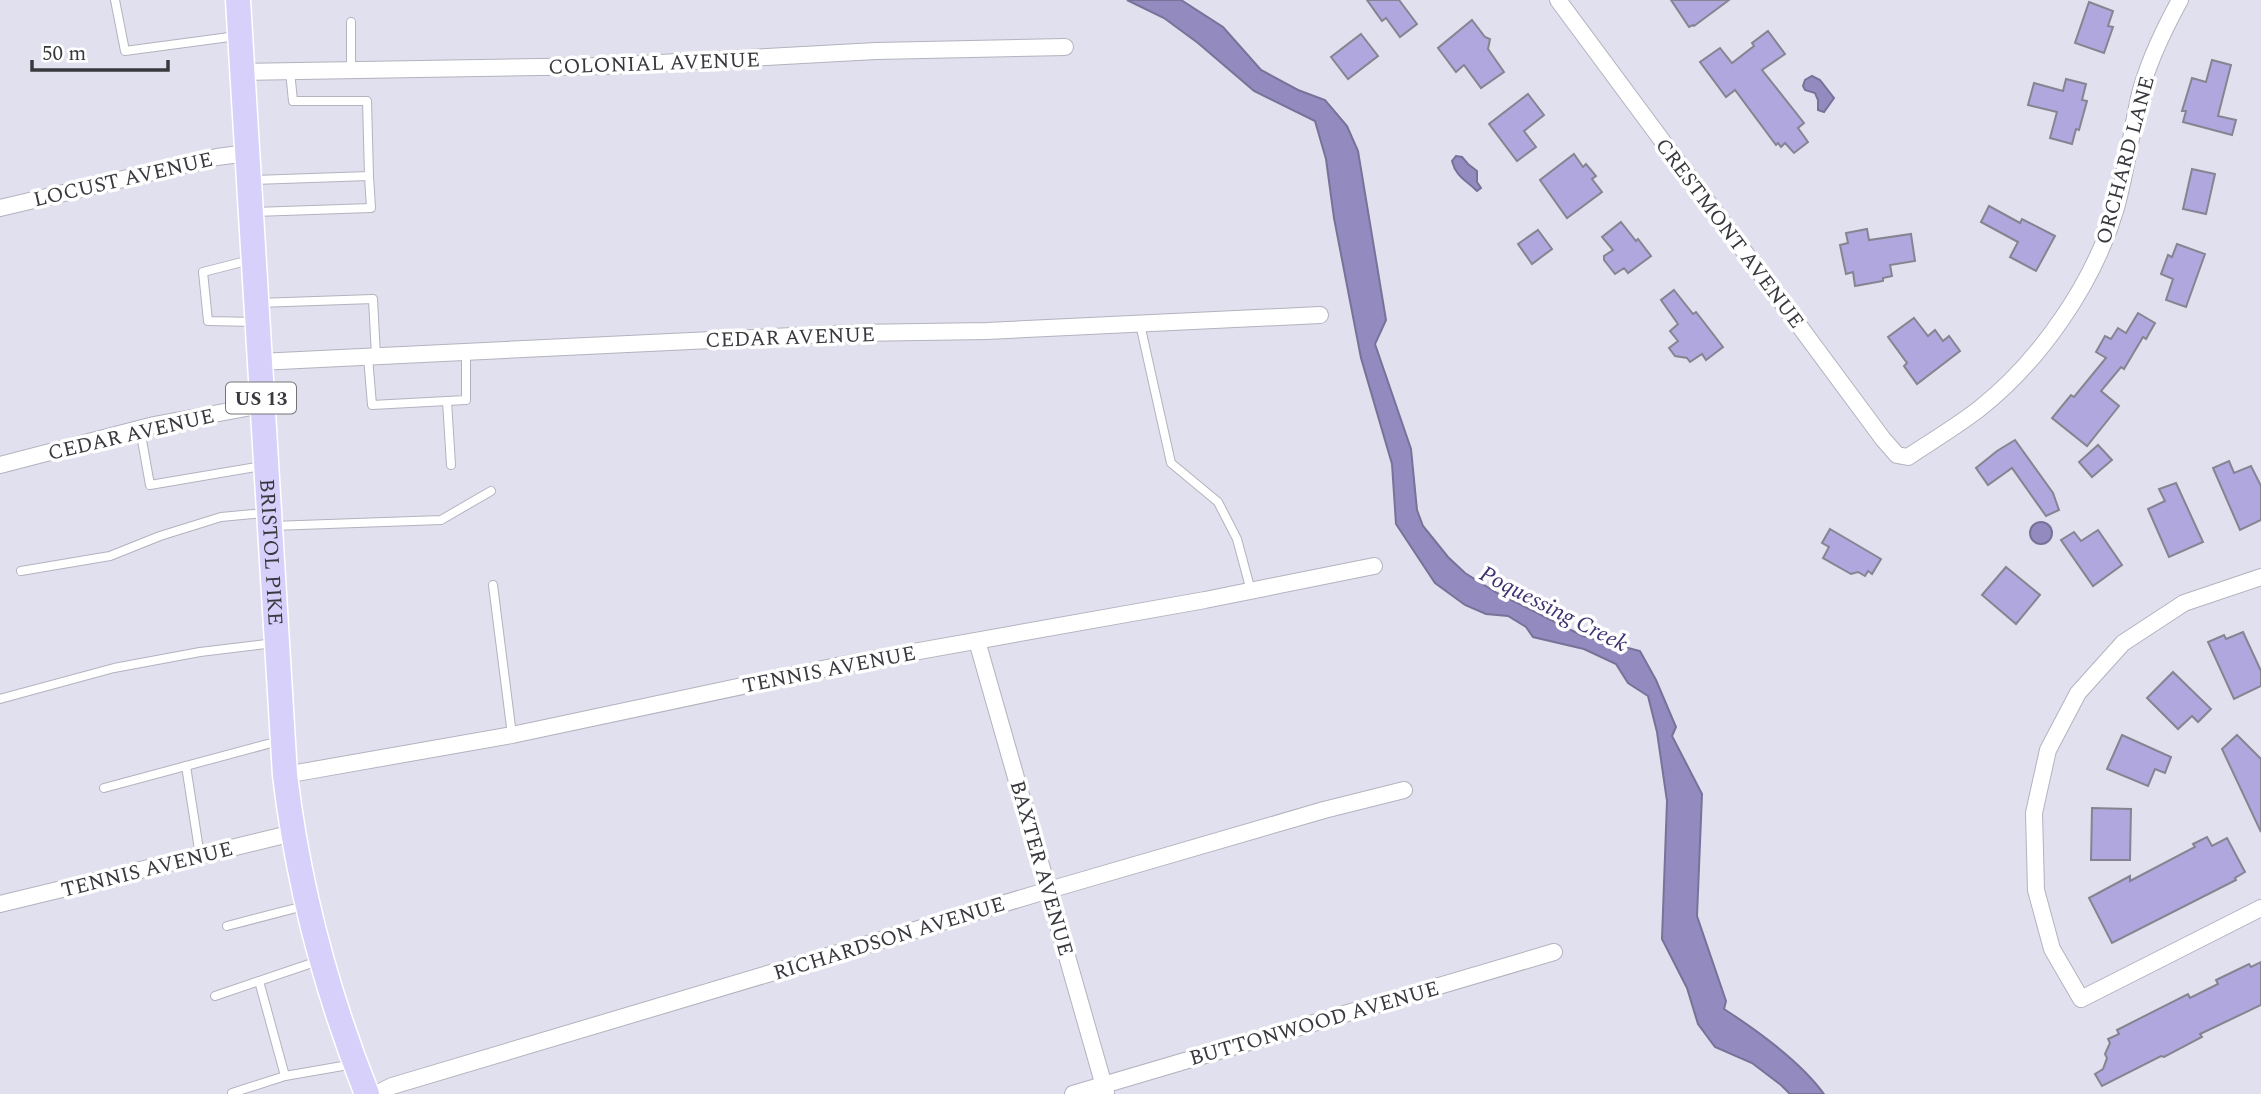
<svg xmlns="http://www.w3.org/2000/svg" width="2261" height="1094" font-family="Spectral,serif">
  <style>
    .water { fill: #938bbf; stroke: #787298; stroke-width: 2 }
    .building { fill: #afa7dd; stroke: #868491; stroke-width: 2 }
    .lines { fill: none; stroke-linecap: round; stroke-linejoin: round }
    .lane-casing { stroke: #b3b2bf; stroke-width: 10 }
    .street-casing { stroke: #b3b2bf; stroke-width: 18 }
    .primary-casing { stroke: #fff; stroke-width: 27 }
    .lane { stroke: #fff; stroke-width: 8 }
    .street { stroke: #fff; stroke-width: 16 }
    .primary { stroke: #d6d0fa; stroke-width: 24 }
    .labels { text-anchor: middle; stroke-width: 7; stroke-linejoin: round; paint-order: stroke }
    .shield { fill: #fff; stroke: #747478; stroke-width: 2 }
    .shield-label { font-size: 19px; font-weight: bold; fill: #39383e }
    .street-label { font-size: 21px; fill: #39383e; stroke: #fff }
    .water-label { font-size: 23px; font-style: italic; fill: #403171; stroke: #fff }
  </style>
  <rect width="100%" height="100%" fill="#e1e0ee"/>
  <g class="water">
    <path d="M1127 0H1181L1223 27 1261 70 1298 90 1325 100 1347 126 1358 151 1386 320 1375 344 1411 449 1417 510 1423 526 1448 557 1465 573 1497 593 1583 636 1640 651 1656 680 1676 727 1672 736 1702 794 1697 916 1726 1001 1724 1009C1758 1031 1800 1061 1824 1094H1790L1781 1085 1752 1063 1715 1047 1698 1024 1687 988 1662 939 1667 801 1657 732 1648 696 1628 683 1616 664 1584 649 1533 637 1526 627 1508 616 1486 614 1465 605 1435 583 1396 524 1392 464 1361 358 1334 218 1326 159 1315 121 1254 91 1198 43 1164 18Z"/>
    <polygon points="1812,76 1820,80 1834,98 1824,112 1818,110 1818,100 1815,93 1805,90 1803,86 1805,80"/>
    <path d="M1456 156 1462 157 1468 164 1477 171V182L1481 188 1477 191C1466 180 1456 177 1452 161Z"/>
    <circle cx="2041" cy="533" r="11"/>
  </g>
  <g class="building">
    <polygon points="1367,0 1399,0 1417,24 1400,37 1386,18 1382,21"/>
    <polygon points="1671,0 1729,0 1694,26 1693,25 1689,27"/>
    <polygon points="2089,2 2113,11 2108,26 2113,27 2104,53 2075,43"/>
    <polygon points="1472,20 1485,37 1490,39 1488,49 1504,72 1481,88 1464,65 1456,72 1438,48"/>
    <polygon points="1768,31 1785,54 1762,70 1804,123 1798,128 1808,142 1794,153 1785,143 1781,147 1778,143 1776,145 1735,90 1726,97 1700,62 1720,48 1732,63 1754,46 1752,43"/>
    <polygon points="1361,34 1378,56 1348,79 1331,57"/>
    <polygon points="2212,60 2231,65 2218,116 2236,120 2232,135 2183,122 2186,111 2182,111 2192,78 2206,82"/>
    <polygon points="2066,79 2086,84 2082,100 2087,101 2079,130 2076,129 2072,144 2050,138 2057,112 2028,105 2034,83 2063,91"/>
    <polygon points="1528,94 1544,115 1524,131 1536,147 1517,161 1489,124"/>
    <polygon points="1574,154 1583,167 1586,164 1596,176 1592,179 1602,192 1567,218 1540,180"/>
    <polygon points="2192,169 2215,174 2206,214 2183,209"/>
    <polygon points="1989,206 2020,223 2022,219 2055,236 2036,271 2010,257 2018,242 1981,222"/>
    <polygon points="1621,222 1636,241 1638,239 1651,256 1628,273 1624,268 1615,274 1604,260 1604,256 1613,250 1602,237"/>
    <polygon points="1867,229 1869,240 1911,234 1915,261 1890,265 1892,276 1883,278 1883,281 1855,286 1853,272 1846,274 1840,245 1848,243 1846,233"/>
    <polygon points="1538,230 1552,249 1532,264 1518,244"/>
    <polygon points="2177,244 2205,254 2186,307 2166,300 2173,279 2161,274 2168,255 2172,257"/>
    <polygon points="1674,290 1693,314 1696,312 1723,347 1706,360 1702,354 1690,362 1687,358 1675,356 1669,348 1678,341 1670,331 1678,324 1661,300"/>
    <polygon points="2138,313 2155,323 2146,339 2143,337 2124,369 2121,367 2101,391 2119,406 2087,446 2052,418 2071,395 2074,397 2106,358 2096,352 2105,336 2111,339 2118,328 2126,333"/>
    <polygon points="1914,318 1928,336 1935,330 1943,341 1949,336 1960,351 1917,384 1904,366 1907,363 1888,337"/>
    <polygon points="2015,440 2053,493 2059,510 2046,516 2012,468 1988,485 1976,468 1997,451"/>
    <polygon points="2098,445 2112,460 2092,477 2079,462"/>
    <polygon points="2229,461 2234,473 2251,466 2261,486 2261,520 2240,530 2213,468"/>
    <polygon points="2176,483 2203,542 2169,557 2148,509 2165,501 2159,489"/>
    <polygon points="1830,529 1881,559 1872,574 1868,571 1865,576 1858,572 1851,574 1823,558 1829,547 1822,543"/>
    <polygon points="2098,530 2122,565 2093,586 2061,540 2074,532 2081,541"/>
    <polygon points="2006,567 2040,595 2016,624 1982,595"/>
    <polygon points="2243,632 2261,671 2261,686 2234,699 2208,642 2224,635 2226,639"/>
    <polygon points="2173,672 2211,709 2198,722 2192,716 2178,729 2147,698"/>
    <polygon points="2122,735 2171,757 2165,773 2155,769 2148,786 2107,769"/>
    <polygon points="2237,735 2261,759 2261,832 2222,749"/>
    <polygon points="2092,808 2131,809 2130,860 2091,860"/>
    <polygon points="2207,837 2212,846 2227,838 2245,872 2235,878 2236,880 2112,943 2089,898 2130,876 2130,881 2195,847 2193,844"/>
    <polygon points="2261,962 2261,1005 2200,1034 2202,1037 2164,1057 2161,1056 2102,1086 2095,1074 2103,1069 2107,1058 2105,1054 2110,1043 2108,1039 2119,1034 2117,1030 2188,994 2190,998 2218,984 2216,980 2249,964 2251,967"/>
  </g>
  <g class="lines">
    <defs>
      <g id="lane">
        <polyline points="115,0 125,51 237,36"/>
        <polyline points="351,69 351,22"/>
        <polyline points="253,180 369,176 367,101 293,101 290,71"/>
        <polyline points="252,212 371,208 369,176"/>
        <polyline points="250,260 203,272 208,321 255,322"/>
        <polyline points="258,303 373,299 376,356"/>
        <polyline points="1140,324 1171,463 1218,502 1237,539 1251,591"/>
        <polyline points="368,357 372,405 466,400 466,352"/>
        <polyline points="447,401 451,465"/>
        <polyline points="140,429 150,485 262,466"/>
        <polyline points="272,526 441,520 491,491"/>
        <polyline points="21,571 110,556 160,536 221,517 265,513"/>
        <polyline points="493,585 512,735"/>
        <polyline points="0,699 114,668 200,652 274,643"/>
        <polyline points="186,766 200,856"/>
        <polyline points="104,788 279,741"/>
        <polyline points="227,926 304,906"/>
        <polyline points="259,981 285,1076 354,1064"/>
        <polyline points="215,996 318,961"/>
        <polyline points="232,1093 285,1076"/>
      </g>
      <g id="street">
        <path d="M1558 0 1883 439 1897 455 1908 457C1932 441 1957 426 1979 409 2040 361 2094 283 2116 208 2126 172 2131 135 2139 98 2147 64 2163 31 2180 0"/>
        <polyline points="243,72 605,66 876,51 1065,47"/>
        <polyline points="0,208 217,157 247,153"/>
        <polyline points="259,362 854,333 987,331 1320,315"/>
        <polyline points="0,465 154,425 262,405"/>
        <polyline points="2261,577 2184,603 2123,643 2078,693 2048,750 2034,813 2036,890 2052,949 2081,999 2261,908"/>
        <polyline points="977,641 1106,1093"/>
        <polyline points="285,775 512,735 846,664 1205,600 1374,566"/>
        <polyline points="0,904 293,833"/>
        <polyline points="376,1094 392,1086 1049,890 1324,810 1404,790"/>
        <polyline points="1073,1094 1554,952"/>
      </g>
      <g id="primary">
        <path id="s1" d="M238 0 285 775C298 885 326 991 367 1094"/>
      </g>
    </defs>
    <use href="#lane" class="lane-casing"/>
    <use href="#street" class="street-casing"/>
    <use href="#primary" class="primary-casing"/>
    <use href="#lane" class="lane"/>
    <use href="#street" class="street"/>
    <use href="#primary" class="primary"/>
  </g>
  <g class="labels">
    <rect class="shield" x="226" y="382.5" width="70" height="31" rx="5"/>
    <g class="shield-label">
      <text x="261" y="405">US 13</text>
    </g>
    <g class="street-label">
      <text transform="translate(654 63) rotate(-2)" y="7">COLONIAL AVENUE</text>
      <text transform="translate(2125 160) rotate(-75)" y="7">ORCHARD LANE</text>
      <text transform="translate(123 179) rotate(-13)" y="7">LOCUST AVENUE</text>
      <text transform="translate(1730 233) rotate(53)" y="7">CRESTMONT AVENUE</text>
      <text transform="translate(790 337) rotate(-2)" y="7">CEDAR AVENUE</text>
      <text transform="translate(131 434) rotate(-13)" y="7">CEDAR AVENUE</text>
      <text dy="7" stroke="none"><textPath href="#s1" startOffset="553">BRISTOL PIKE</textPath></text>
      <text transform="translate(829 669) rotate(-11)" y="7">TENNIS AVENUE</text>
      <text transform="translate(1042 868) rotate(74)" y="7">BAXTER AVENUE</text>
      <text transform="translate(147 869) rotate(-14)" y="7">TENNIS AVENUE</text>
      <text transform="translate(889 938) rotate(-17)" y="7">RICHARDSON AVENUE</text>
      <text transform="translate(1314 1023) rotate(-16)" y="7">BUTTONWOOD AVENUE</text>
    </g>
    <g class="water-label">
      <text transform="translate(1554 608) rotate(27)" y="8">Poquessing Creek</text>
    </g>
  </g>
  <path d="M32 60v10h136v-10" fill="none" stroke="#39383e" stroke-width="3.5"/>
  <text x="42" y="60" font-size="21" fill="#39383e" stroke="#ffffff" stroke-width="5" paint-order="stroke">50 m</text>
</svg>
